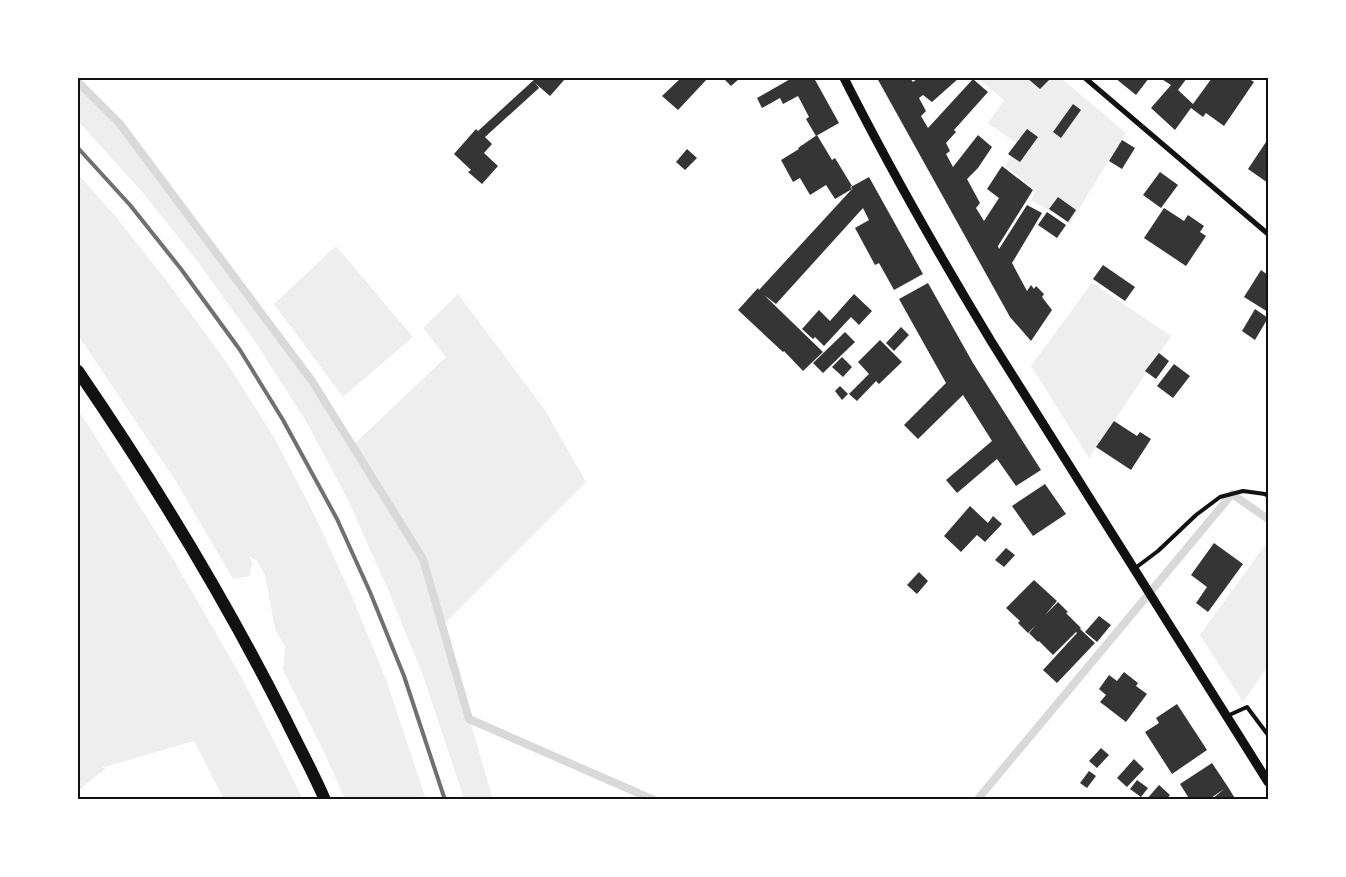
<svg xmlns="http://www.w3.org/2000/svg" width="1346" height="877" font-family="Rubik,sans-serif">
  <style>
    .green { fill: #eee }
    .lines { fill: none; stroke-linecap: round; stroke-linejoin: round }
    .stream { stroke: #d9d9d9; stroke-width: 8 }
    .building { fill: #353535 }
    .service { stroke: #111; stroke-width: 4 }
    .minor { stroke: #111; stroke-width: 5 }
    .tertiary { stroke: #111; stroke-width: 9 }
    .primary { stroke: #111; stroke-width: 12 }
    .rail { stroke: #707070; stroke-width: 4 }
    .neatline { fill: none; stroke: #111; stroke-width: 2 }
  </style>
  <rect width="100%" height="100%" fill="#fff"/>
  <g class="green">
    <polygon points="78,78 120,124 312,381 352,446 446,357 423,328 458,294 545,410 586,482 442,626 493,799 464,799 421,670 386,585 348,500 306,421 254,340 195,258 143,193 78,121"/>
    <polygon points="978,78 1061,78 1126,133 1070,223 1031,200 1036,190 1005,166 1019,145 988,123 1004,100"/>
    <polygon points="78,174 116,217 166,280 225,360 275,439 315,516 353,599 387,682 426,799 345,799 326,756 283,670 285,647 275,629 265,575 257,561 249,556 252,562 250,576 233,579 177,483 78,335"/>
    <polygon points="336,246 413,337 343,397 274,304"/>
    <polygon points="1092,283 1171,336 1089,458 1031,366"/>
    <polygon points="78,410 95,436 172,557 244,682 303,799 224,799 194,741 101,768 106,768 78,791"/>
    <polygon points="1268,541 1268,666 1243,702 1200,635"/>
  </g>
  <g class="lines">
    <g class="stream">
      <polyline points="78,82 120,124 312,381 423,559 469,719 654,800"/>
      <polyline points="977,800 1232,494 1268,519"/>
    </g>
  </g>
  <g class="building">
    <polygon points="536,78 563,78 565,79 550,96 535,83 539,88 485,137 492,144 484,153 498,166 482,184 468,172 471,170 454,154 476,129 482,135 478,131"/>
    <polygon points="681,78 708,78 678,110 662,96"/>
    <polygon points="723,78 738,78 739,79 731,86"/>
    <polygon points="792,78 814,78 839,123 816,136 806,119 809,117 798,96 783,104 780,98 762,108 757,98"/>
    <polygon points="877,78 910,78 913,82 918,78 959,78 932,102 923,95 919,98 926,111 921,116 928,128 973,79 988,92 954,130 956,132 946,143 950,151 946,154 953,167 978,135 992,147 978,168 967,179 980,203 976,208 984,221 999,198 987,189 1002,166 1033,190 998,246 999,249 1027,205 1042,213 1012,263 1027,291 1031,285 1034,289 1036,286 1044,294 1042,297 1052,310 1031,341 1010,317"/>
    <polygon points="1027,78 1051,78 1040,89"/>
    <polygon points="1115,78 1149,78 1136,95"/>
    <polygon points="1160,78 1187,78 1178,90 1193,104 1212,78 1248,78 1254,82 1224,126 1206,113 1203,117 1191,108 1175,130 1151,108 1171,85"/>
    <polygon points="1073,104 1081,110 1061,138 1053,132"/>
    <polygon points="1027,129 1038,137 1020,162 1008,154"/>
    <polygon points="817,135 832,160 835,158 852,186 850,187 852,189 835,199 826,185 810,195 800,178 793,182 781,160 799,149 798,148"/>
    <polygon points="1268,139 1268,183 1248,169"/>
    <polygon points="1122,140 1135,148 1122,169 1109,161"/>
    <polygon points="687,149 697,158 685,170 676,162"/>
    <polygon points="1160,172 1178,185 1161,208 1143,195"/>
    <polygon points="869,177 923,274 894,290 879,263 875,265 855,228 869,220 863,208 776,304 764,295 823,352 803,371 784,351 783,352 738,310 758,288 759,290 852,189 853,190 851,187"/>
    <polygon points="1058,197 1076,210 1068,222 1049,209"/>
    <polygon points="1164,208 1184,221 1188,215 1204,226 1200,232 1206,236 1186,266 1144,238"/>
    <polygon points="1047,212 1066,225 1057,238 1038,225"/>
    <polygon points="1103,265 1135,287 1125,301 1093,279"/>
    <polygon points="1261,270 1268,275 1268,312 1244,297"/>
    <polygon points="928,283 973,363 1041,470 1016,486 997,459 957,493 946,480 992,441 963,395 918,439 904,425 946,383 899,299"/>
    <polygon points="854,294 872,311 859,325 851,317 824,346 815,337 813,339 802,329 819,310 830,321"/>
    <polygon points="1255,309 1268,318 1255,340 1242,331"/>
    <polygon points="901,327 909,335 894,351 886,343"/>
    <polygon points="845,332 855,342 823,373 813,363"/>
    <polygon points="880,340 902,362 879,384 876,381 857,401 849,394 869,374 858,362"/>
    <polygon points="1159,353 1169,361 1156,379 1145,371"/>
    <polygon points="842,357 852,367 843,377 832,367"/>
    <polygon points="1174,364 1190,376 1173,398 1157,386"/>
    <polygon points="840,386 848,394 842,400 835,391"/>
    <polygon points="1114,421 1137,436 1140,432 1151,439 1131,470 1096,447"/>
    <polygon points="1045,484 1066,514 1033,536 1012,506"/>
    <polygon points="970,506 988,523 993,516 1002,524 985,542 977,535 961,552 944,536"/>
    <polygon points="1214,543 1243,564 1208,612 1196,603 1207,587 1191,575"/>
    <polygon points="1006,548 1015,555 1004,567 995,560"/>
    <polygon points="919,572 928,581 917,594 907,585"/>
    <polygon points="1034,580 1057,601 1045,615 1058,602 1068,612 1066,613 1081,628 1080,629 1095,643 1057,683 1043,670 1077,633 1076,632 1053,655 1039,641 1038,642 1029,633 1036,625 1028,633 1018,623 1020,621 1006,608"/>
    <polygon points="1099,616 1111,625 1097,642 1085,632"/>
    <polygon points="1124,672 1138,683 1136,686 1147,694 1126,722 1100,702 1106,695 1099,689 1109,675 1117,681"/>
    <polygon points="1177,704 1207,750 1172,774 1145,732 1159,723 1156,718"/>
    <polygon points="1101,748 1109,755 1097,768 1089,761"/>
    <polygon points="1134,759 1144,769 1127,787 1117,778"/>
    <polygon points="1212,763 1228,787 1236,800 1211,800 1224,789 1208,800 1190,800 1180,784"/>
    <polygon points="1089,771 1096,776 1087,788 1080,783"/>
    <polygon points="1137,780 1148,788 1141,797 1130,789"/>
    <polygon points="1159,785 1170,795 1166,800 1146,800"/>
  </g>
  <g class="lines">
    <g class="service">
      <polyline points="1134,569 1158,551 1196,515 1220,497 1243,491 1265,494 1268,496"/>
      <polyline points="1227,716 1247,707 1268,735"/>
    </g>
    <polyline class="minor" points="1085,78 1268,234"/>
    <path class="tertiary" d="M844 78C889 167 939 255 991 341L1268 782"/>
    <path class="primary" d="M78 371C154 482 224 597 285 718 298 745 313 772 325 800"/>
    <polyline class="rail" points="78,148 130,205 181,269 240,350 283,420 337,519 370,592 404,676 445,800"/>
  </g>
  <rect width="1346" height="877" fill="none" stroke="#ffffff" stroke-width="158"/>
  <rect x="79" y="79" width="1188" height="719" class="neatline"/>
</svg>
